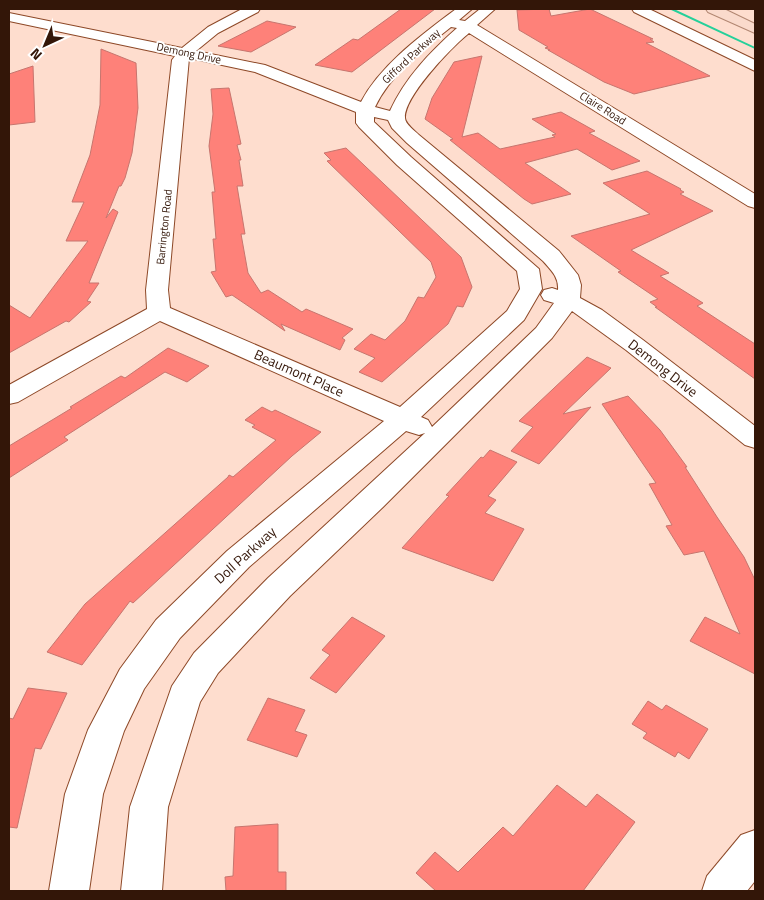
<svg xmlns="http://www.w3.org/2000/svg" width="764" height="900" font-family="'Titillium Web',sans-serif">
  <style>
    .lines { fill: none; stroke-linecap: round; stroke-linejoin: round }
    .stream { fill: #25d09a; fill-rule: evenodd }
    .building { fill: #fe8179; stroke: #c7756e }
    .minor-casing { stroke: #8d4827; stroke-width: 2 }
    .major-casing { stroke: #b28671; stroke-width: 2 }
    .minor { fill: #fff; fill-rule: evenodd }
    .major { fill: #fadacc; fill-rule: evenodd }
    .labels { text-anchor: middle; stroke-width: 4; stroke-linejoin: round; paint-order: stroke }
    .far-street-label { font-size: 11px; fill: #331608; stroke: #fff }
    .street-label { font-size: 14px; fill: #331608; stroke: #fff }
  </style>
  <rect width="100%" height="100%" fill="#feddce"/>
  <g class="lines">
    <polygon class="stream" points="669,9 674,9 755,47 755,49"/>
  </g>
  <g class="building">
    <polygon points="401,9 435,9 352,72 315,65 353,39 358,40"/>
    <polygon points="549,9 551,16 590,9 653,39 650,39 654,42 646,43 710,76 634,94 604,82 548,50 550,50 545,48 548,47 519,30 517,10"/>
    <polygon points="267,21 296,27 251,52 218,46"/>
    <polygon points="101,49 136,63 138,108 132,153 125,178 121,186 119,186 106,218 113,209 118,212 89,283 99,283 87,301 91,302 69,322 66,321 9,353 9,305 30,318 88,241 66,241 84,202 72,202 90,155 100,105"/>
    <polygon points="482,56 462,137 478,133 500,149 555,137 552,135 556,134 532,119 561,112 595,131 589,133 640,161 612,170 577,149 525,163 571,194 532,204 524,199 450,140 453,139 425,119 432,98 454,62"/>
    <polygon points="33,66 35,122 9,125 9,74"/>
    <polygon points="229,88 241,144 237,145 241,160 239,160 243,186 237,186 245,234 241,234 248,273 261,293 268,290 302,312 306,309 353,329 342,338 345,340 340,350 281,324 285,331 232,295 226,297 211,272 216,271 213,239 216,239 212,192 215,192 209,146 213,114 211,89"/>
    <polygon points="346,148 461,257 472,287 463,307 457,306 448,324 382,382 359,372 375,358 354,349 371,334 385,340 405,321 418,297 424,298 436,277 431,262 327,161 331,160 324,153"/>
    <polygon points="647,171 681,189 680,190 684,192 680,194 713,211 631,250 669,273 660,276 703,303 697,306 755,344 755,379 655,307 657,307 650,302 658,299 618,272 621,271 571,236 650,214 603,183"/>
    <polygon points="168,348 209,366 187,382 165,372 64,437 68,440 9,478 9,446 72,408 70,407 121,376 125,378"/>
    <polygon points="587,357 611,368 563,414 591,407 539,464 511,451 533,427 519,421"/>
    <polygon points="628,396 660,430 687,467 685,467 717,517 744,557 755,580 755,674 690,641 705,617 740,634 704,551 684,555 666,526 672,525 649,484 656,483 602,404"/>
    <polygon points="262,407 272,412 275,410 321,432 292,456 133,603 130,601 82,665 47,652 85,604 228,477 229,475 233,477 276,440 252,427 255,425 245,420"/>
    <polygon points="490,450 517,462 488,496 496,500 485,513 524,529 493,581 402,548 449,496 446,495 481,457 483,458"/>
    <polygon points="352,617 385,636 336,693 310,678 330,655 322,650"/>
    <polygon points="28,688 67,693 41,749 35,748 17,828 9,827 9,718 13,719"/>
    <polygon points="268,698 305,710 295,731 307,735 297,757 247,740"/>
    <polygon points="648,701 662,710 666,705 708,729 689,759 678,752 675,757 643,738 647,733 632,724"/>
    <polygon points="557,785 586,807 597,794 635,822 583,891 436,891 416,873 435,852 458,872 503,827 513,836"/>
    <polygon points="278,824 278,872 286,872 286,891 226,891 225,877 233,876 235,827"/>
  </g>
  <g class="lines">
    <defs>
      <g id="minor">
        <path d="M242 9H260L258 12 218 33 196 51 265 65 361 102C381 64 423 34 456 9H472L459 20 465 21 480 9H495L477 25 755 194V208L748 206 469 33C452 47 404 96 405 118 405 124 415 131 419 135L559 251 578 275 581 285 580 298 602 310 643 340 755 426V448L745 445 626 350 572 311 552 338 383 507 290 596 218 673 200 702 168 807 162 891H121L130 807 172 686 194 653 268 578 425 433 419 435 406 431 249 567 180 638 144 689 124 731 103 794 89 891H49L65 794 88 730 120 669 156 620 227 551 384 421 160 321 18 402 9 404V385L147 309 146 290 172 60 175 56 9 21V13L182 48 208 27ZM451 27 457 28C430 52 405 78 390 111L375 107C391 74 423 49 451 27ZM189 58 255 72 356 112V123L359 127 397 165 517 271 520 289 507 311 400 407 170 308 168 290ZM374 117 388 120 392 128 407 143 543 261C551 270 559 277 558 290L552 288 544 290 541 295 544 300 554 303 536 328 432 427 428 420 421 417 524 320 542 289 539 269 411 157 374 122Z"/>
        <polygon points="632,9 649,9 755,60 755,71 634,12"/>
        <polygon points="755,830 755,881 747,891 702,891 707,876 741,835"/>
      </g>
      <polygon id="major" points="706,9 724,9 755,24 755,33 708,12"/>
    </defs>
    <use href="#minor" class="minor-casing"/>
    <use href="#major" class="major-casing"/>
    <use href="#minor" class="minor"/>
    <use href="#major" class="major"/>
  </g>
  <g class="labels">
    <g class="far-street-label">
      <text transform="translate(189 53) rotate(12)" y="4">Demong Drive</text>
      <text transform="translate(411 56) rotate(-43)" y="4">Gifford Parkway</text>
      <text transform="translate(603 108) rotate(32)" y="4">Claire Road</text>
      <text transform="translate(164 227) rotate(-84)" y="4">Barrington Road</text>
    </g>
    <g class="street-label">
      <text transform="translate(663 368) rotate(38)" y="5">Demong Drive</text>
      <text transform="translate(299 373) rotate(24)" y="5">Beaumont Place</text>
      <text transform="translate(245 555) rotate(-42)" y="5">Doll Parkway</text>
    </g>
  </g>
  <rect width="764" height="900" fill="none" stroke="#331608" stroke-width="20"/>
  <g transform="translate(45 45) rotate(224)" stroke="#ffffff" stroke-width="4" paint-order="stroke">
  <path d="M0-4L9 19L0 12L-9 19Z" fill="#331608"/>
  <text y="-8" font-size="14" font-weight="bold" text-anchor="middle" fill="#331608">N</text>
  </g>
</svg>
